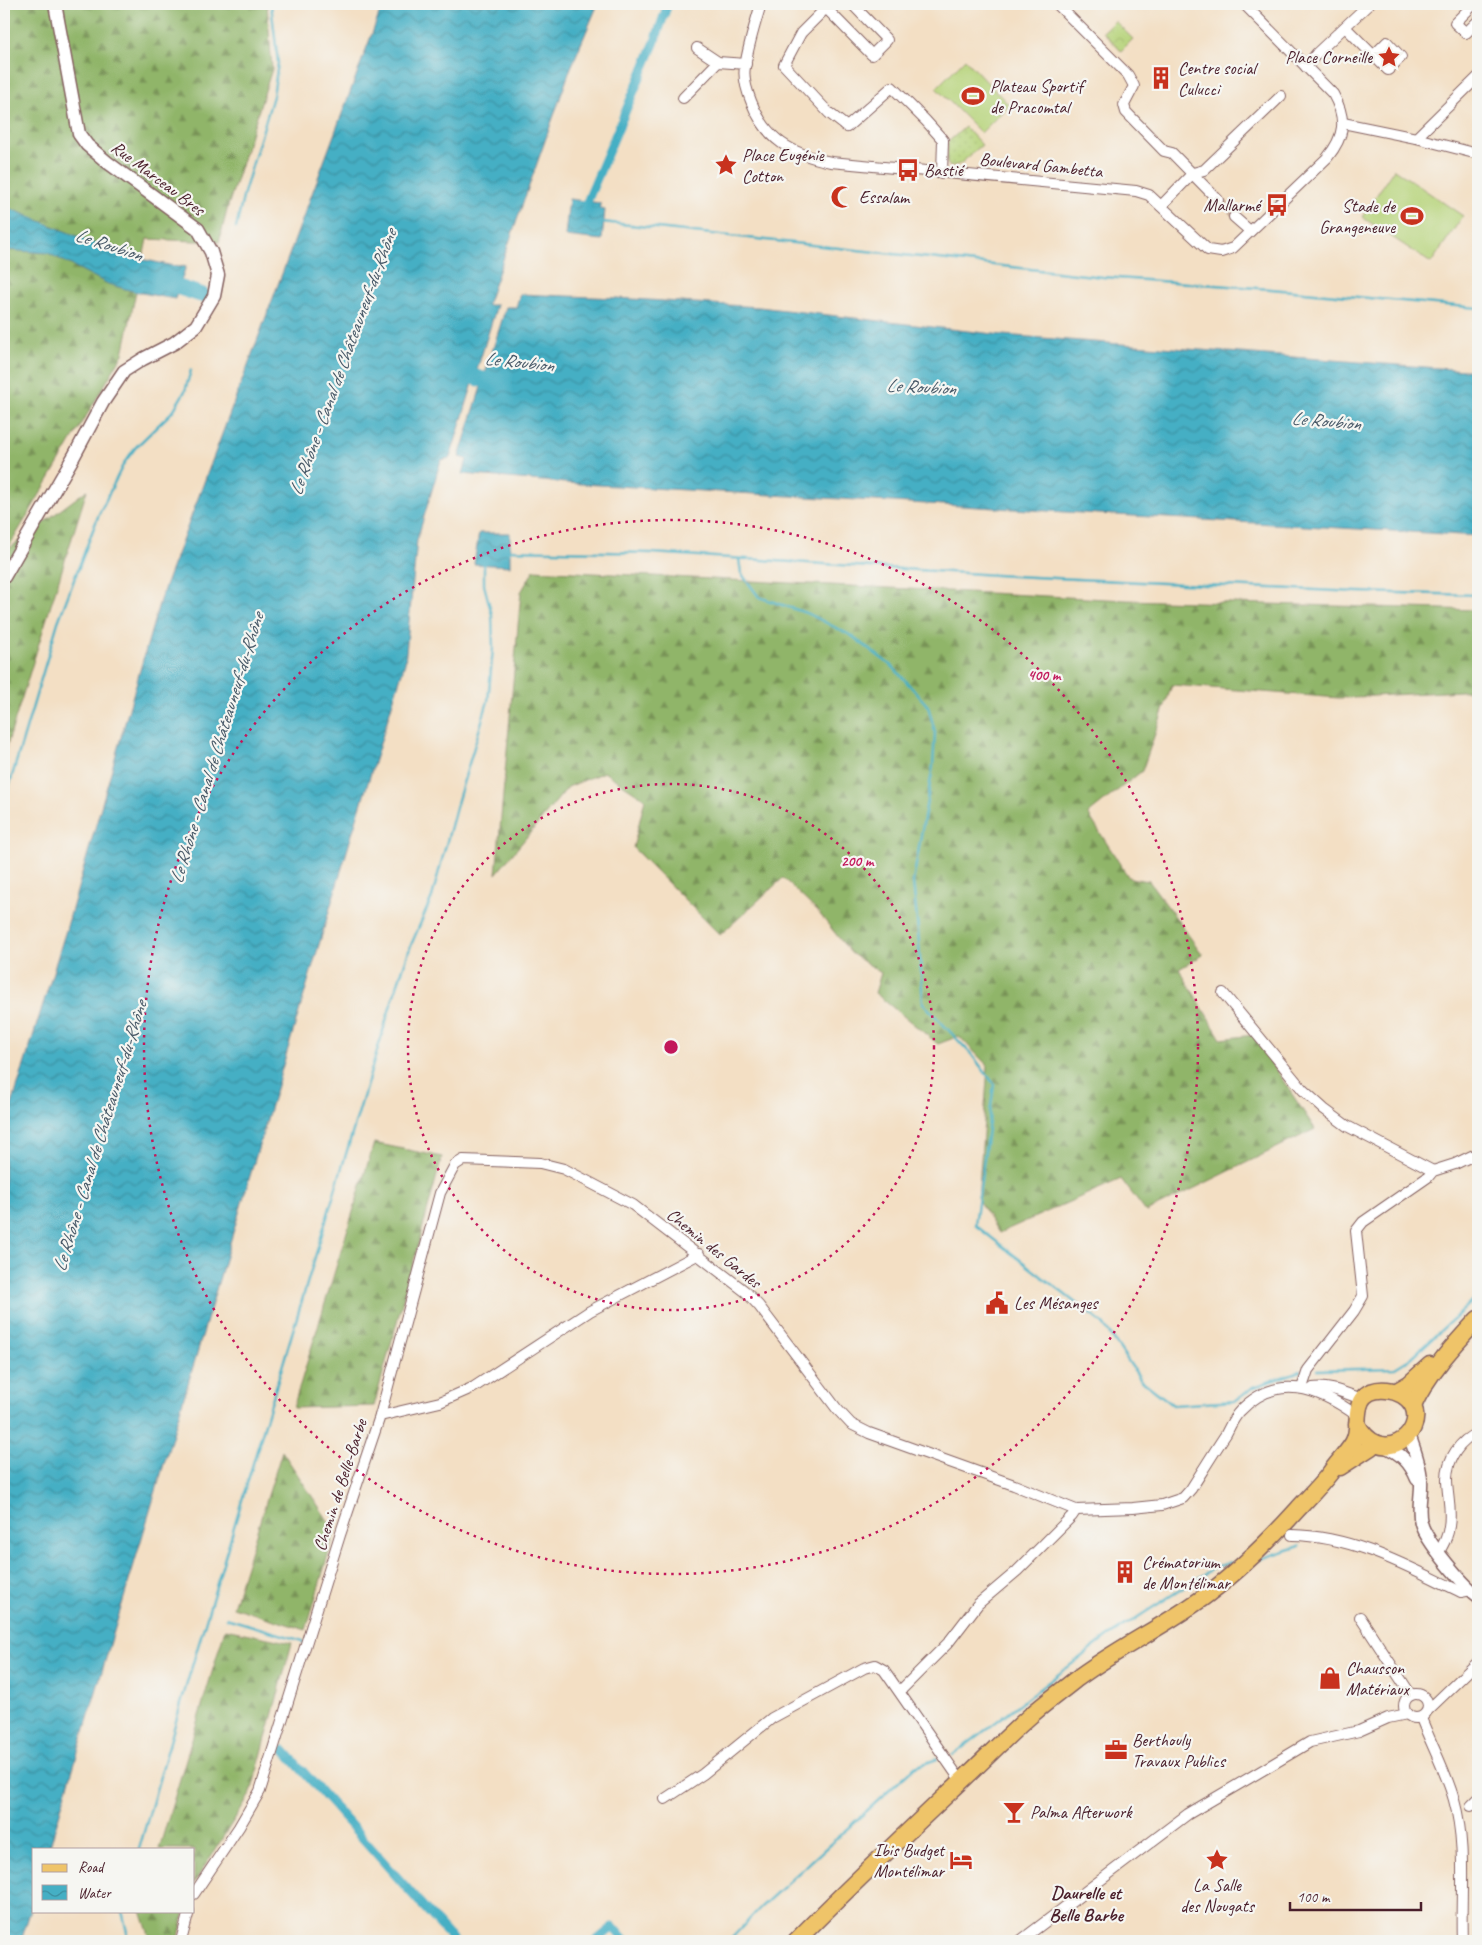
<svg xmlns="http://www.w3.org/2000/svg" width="1482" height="1945" font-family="Caveat,sans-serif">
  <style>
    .grass { fill: url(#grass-dots); stroke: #807952 }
    .forest { fill: url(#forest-firs); stroke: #6d6a4a }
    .park { fill: url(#park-crowns); stroke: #807952 }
    .garden { fill: #b6d379; stroke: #807952 }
    .water { fill: url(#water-waves); stroke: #486778 }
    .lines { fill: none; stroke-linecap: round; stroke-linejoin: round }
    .stream { stroke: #45afc4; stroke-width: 2.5 }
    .canal { stroke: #45afc4; stroke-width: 9 }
    .river { stroke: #45afc4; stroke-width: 16 }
    .minor-tunnel { stroke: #d1b9a5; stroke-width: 10; stroke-dasharray: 10 5; stroke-linecap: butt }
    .minor-casing { stroke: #856261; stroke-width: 12 }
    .tertiary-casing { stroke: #856261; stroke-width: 15 }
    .primary-casing { stroke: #856261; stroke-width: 19 }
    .minor { stroke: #fff; stroke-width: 10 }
    .tertiary { stroke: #fff; stroke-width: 12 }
    .primary { stroke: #efc469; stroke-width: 16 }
    .ring { fill: none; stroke: #c2185b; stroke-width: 2.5; stroke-dasharray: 2.5 5 }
    .labels { text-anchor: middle; stroke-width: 4.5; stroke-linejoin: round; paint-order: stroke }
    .poi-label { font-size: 18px; fill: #4a1f2b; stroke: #f6f6f2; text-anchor: start }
    .street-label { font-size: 18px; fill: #4a1f2b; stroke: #f6f6f2 }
    .water-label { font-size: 19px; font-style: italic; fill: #485968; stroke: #f6f6f2 }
    .neighbourhood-label { font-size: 19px; font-weight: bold; fill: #4a1f2b; stroke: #f6f6f2 }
    .centre { fill: #c2185b; stroke: #f6f6f2; stroke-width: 2.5 }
    .ring-label { font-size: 15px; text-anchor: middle; font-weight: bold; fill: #c2185b; stroke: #f6f6f2; stroke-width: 4.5; stroke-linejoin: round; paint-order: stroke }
  </style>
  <defs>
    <pattern id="grass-dots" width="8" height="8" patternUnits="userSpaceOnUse" patternTransform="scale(1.25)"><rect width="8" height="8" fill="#b6d379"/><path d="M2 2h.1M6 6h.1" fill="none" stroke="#9eb569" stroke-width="1.8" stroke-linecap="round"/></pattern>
    <pattern id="forest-firs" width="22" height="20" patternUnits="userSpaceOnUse" patternTransform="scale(1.25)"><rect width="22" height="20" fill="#90b569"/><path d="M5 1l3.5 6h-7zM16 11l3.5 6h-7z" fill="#789357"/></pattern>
    <pattern id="park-crowns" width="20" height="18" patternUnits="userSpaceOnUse" patternTransform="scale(1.25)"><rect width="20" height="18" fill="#b6d379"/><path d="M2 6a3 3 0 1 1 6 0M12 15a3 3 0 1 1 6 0" fill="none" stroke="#9eb569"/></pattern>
    <pattern id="water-waves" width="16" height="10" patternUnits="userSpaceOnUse" patternTransform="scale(1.25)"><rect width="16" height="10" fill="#45afc4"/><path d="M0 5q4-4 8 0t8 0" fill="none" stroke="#3c8e9f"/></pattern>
  </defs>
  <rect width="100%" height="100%" fill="#f6f6f2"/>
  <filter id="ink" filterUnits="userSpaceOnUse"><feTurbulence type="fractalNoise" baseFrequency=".02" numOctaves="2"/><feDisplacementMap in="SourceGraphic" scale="10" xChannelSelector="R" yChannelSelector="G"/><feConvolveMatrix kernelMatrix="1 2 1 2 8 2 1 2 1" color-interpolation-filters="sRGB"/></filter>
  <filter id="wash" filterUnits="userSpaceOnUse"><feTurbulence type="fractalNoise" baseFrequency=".0096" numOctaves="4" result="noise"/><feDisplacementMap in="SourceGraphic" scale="20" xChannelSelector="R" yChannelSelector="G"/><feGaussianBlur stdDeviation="1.12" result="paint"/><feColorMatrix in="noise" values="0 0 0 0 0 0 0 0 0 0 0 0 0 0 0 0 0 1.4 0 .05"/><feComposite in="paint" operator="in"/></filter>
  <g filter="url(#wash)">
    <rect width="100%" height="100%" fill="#f3dfc4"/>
    <polygon class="grass" points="965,127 982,145 960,164 950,167 947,163 948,142"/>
    <g class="forest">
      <polygon points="9,4 267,4 272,69 228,206 219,242 147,239 123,354 7,550 87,490 4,755 4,6"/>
      <polygon points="534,570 1126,600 1478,610 1478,690 1339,698 1172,685 1142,771 1088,814 1129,878 1149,881 1203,955 1179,969 1221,1039 1253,1035 1315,1129 1146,1212 1121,1179 999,1233 978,1200 988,1066 959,1036 938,1044 875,993 881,973 851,953 819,913 783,878 720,935 633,848 645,799 604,772 568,787 496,874 521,592"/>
      <polygon points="374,1143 442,1157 374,1406 293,1408"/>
      <polygon points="282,1451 335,1531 306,1630 233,1607"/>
      <polygon points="225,1629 292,1643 251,1793 194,1883 194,1849 159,1849"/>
      <polygon points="141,1911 185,1911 178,1941 151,1941"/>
    </g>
    <polygon class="park" points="1115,21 1133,39 1121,51 1103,32"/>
    <g class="garden">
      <polygon points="965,59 1009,105 981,133 936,88"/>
      <polygon points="1394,169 1463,216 1431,263 1362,217"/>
    </g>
    <g class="water">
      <polygon points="383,4 598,4 570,70 487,305 497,305 450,458 441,460 417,540 405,663 353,831 49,1849 34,1849 34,1900 21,1941 4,1941 4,1130 66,930 160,600"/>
      <polygon points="569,199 600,203 600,209 605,210 602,240 565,236"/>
      <polygon points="4,206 123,255 178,267 186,266 175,299 136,292 108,284 48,253 4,250"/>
      <polygon points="520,294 616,298 759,307 1002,335 1478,371 1478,536 565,483 463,474 467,459 459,457 506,307 516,307"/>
      <polygon points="479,533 510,533 510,566 474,564"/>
    </g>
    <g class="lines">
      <g class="stream">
        <polyline points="602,222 1103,277 1271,289 1478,308"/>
        <polyline points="236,228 244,193 273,96 278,63 271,4"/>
        <polyline points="506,550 651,553 1012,576 1357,592 1478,595"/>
        <polyline points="739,559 741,573 759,597 809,614 852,636 893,667 928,706 935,732 933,766 913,882 918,930 923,1003 972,1055 994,1084 975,1225 1103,1324 1141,1380 1173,1405 1235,1401 1254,1387 1300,1371"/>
        <polyline points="4,803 58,622 99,514 124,463 136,447 173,411 185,391 191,370"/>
        <polyline points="1317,1370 1395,1368 1411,1358 1478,1296"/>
        <polyline points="1260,1559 1300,1546"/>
        <polyline points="226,1618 303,1641 303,1643"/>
        <polyline points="953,1755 1107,1637 1217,1566 1233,1563"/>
        <polyline points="139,1849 187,1683 392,1001 411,945 432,897 458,800 488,701 493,648 492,615 484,585 484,564"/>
        <polyline points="122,1911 129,1941"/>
        <polyline points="729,1941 761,1907 915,1767 937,1759"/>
      </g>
      <g class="canal">
        <polyline points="586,213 587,202 654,44 668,4"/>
        <polyline points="284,1750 454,1941"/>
        <polyline points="596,1941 613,1927 625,1941"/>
      </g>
      <g class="river">
        <polyline points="159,281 202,295"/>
        <polyline points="455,371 491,382 504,382"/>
      </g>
    </g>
  </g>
  <g filter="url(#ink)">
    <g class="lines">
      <polyline class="minor-tunnel" points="1218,200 1234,217"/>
      <defs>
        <g id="minor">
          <path d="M761 4C755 24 748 46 745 67 743 77 747 91 751 101 766 140 791 154 831 162L1136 191 1149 195 1208 250 1221 252 1233 248 1327 158C1345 136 1347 119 1333 94L1244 4"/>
          <polyline points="822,4 872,55 887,40 852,4"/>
          <polyline points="1057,4 1128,75 1134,86 1124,105 1126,112 1164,151 1172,153 1218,200"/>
          <polyline points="1474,4 1455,23 1466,33 1478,21"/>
          <polyline points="826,8 801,33 784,65 829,113 847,127 892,87 926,121 943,140 942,173"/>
          <polyline points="1345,27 1388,70 1401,57 1387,42 1374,55"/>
          <polyline points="697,48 718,62 746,64"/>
          <polyline points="1306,67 1317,53 1369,4"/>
          <polyline points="683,98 718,62"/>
          <polyline points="1343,123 1416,138 1478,154"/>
          <polyline points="1416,138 1478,77"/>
          <polyline points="1161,206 1193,173 1204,170 1281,96"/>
          <polyline points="1234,217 1250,231"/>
          <polyline points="1223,993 1303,1090 1324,1109 1347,1126 1433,1171"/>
          <polyline points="1302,1388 1308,1370 1354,1311 1363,1296 1356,1231 1363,1222 1428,1177 1433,1171 1455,1164 1478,1153"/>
          <path d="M1313 1388C1328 1385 1347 1394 1362 1399"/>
          <path d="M380 1416 440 1193 455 1165 463 1160 540 1163 564 1169 633 1205 746 1292 759 1306 837 1409 851 1424 869 1433 1014 1485 1076 1510 1133 1508 1162 1505 1183 1498 1191 1489C1203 1470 1214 1452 1226 1434 1230 1426 1234 1417 1240 1411 1277 1372 1319 1388 1356 1415"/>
          <path d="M1292 1535C1353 1536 1407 1566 1461 1592L1471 1590"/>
          <path d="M1439 1552C1444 1543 1448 1536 1449 1526 1452 1510 1447 1495 1447 1479 1447 1459 1460 1440 1478 1433"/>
          <polyline points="1360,1617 1411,1695"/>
          <polyline points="900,1691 948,1643 978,1604 1017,1571 1072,1516 1076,1510"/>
          <circle cx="1416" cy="1706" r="12"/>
          <polyline points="1428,1710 1478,1662"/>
          <path d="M1421 1718C1431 1744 1447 1774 1454 1800 1467 1846 1460 1895 1462 1941"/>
          <polyline points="665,1799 703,1774 772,1718 864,1668 875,1665 884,1670 961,1781"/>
          <polyline points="1471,1806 1478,1799"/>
          <polyline points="194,1894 239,1827 260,1791 340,1535 380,1416 440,1402 474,1387 590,1311 699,1254"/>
          <polyline points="181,1941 189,1911"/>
          <polyline points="1020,1941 1188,1814 1268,1767 1310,1742 1359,1731 1388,1718 1407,1714"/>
        </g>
        <g id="tertiary">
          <polyline points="4,577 74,456 103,402 124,371 143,359 174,343 196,326 214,296 218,275 211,252 198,229 107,162 87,145 79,134 55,4"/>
          <path d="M1409 1435C1414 1448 1420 1465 1421 1480 1422 1494 1417 1508 1421 1523 1426 1541 1462 1584 1478 1596"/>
          <path d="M1384 1446C1400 1453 1410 1462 1417 1479"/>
        </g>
        <g id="primary">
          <polyline points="1397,1391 1409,1384 1430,1365"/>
          <path d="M1413 1406C1428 1373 1454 1345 1478 1319"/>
          <polyline points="1340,1467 1371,1447 1373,1443"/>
          <path d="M796 1941C847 1889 900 1839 954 1788 980 1764 1004 1739 1030 1716 1045 1703 1060 1692 1075 1680 1117 1648 1166 1626 1208 1594 1241 1569 1270 1540 1298 1509 1309 1497 1320 1486 1330 1473 1337 1463 1347 1453 1353 1443 1361 1430 1354 1416 1361 1401 1370 1383 1404 1388 1413 1406 1426 1435 1380 1468 1357 1424"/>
        </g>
      </defs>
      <use href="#minor" class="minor-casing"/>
      <use href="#tertiary" class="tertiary-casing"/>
      <use href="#primary" class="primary-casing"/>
      <use href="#minor" class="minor"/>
      <use href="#tertiary" class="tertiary"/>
      <use href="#primary" class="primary"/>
    </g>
  </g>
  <g class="ring">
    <circle cx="671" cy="1047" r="263"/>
    <circle cx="671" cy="1047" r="527"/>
  </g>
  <defs>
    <symbol id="sight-bare" viewBox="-9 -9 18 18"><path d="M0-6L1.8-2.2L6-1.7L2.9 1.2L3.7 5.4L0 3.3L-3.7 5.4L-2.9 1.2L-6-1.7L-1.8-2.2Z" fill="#c8321e" stroke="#f6f6f2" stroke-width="2.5" paint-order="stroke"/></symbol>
    <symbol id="building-bare" viewBox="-9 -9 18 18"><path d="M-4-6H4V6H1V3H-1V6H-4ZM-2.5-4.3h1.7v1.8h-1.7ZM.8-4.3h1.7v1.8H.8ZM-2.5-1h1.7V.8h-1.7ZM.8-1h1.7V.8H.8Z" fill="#c8321e" stroke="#f6f6f2" stroke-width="2.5" paint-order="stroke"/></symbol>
    <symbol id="stadium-bare" viewBox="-9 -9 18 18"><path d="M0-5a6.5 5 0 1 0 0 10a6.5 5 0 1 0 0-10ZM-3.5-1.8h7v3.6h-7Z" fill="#c8321e" stroke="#f6f6f2" stroke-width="2.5" paint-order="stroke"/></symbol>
    <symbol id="bus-bare" viewBox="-9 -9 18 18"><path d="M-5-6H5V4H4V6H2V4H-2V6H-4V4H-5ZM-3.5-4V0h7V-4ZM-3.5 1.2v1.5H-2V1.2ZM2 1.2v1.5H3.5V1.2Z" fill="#c8321e" stroke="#f6f6f2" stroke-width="2.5" paint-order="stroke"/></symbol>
    <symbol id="mosque-bare" viewBox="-9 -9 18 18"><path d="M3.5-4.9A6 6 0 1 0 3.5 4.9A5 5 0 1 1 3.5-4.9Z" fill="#c8321e" stroke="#f6f6f2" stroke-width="2.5" paint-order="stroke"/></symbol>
    <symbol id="civic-bare" viewBox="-9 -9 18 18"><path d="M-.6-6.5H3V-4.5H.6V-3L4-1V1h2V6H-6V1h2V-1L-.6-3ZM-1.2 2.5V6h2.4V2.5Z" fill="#c8321e" stroke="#f6f6f2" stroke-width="2.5" paint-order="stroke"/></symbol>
    <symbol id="shop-bare" viewBox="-9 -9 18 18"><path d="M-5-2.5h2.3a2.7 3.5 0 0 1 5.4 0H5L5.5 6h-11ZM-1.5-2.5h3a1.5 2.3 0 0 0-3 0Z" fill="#c8321e" stroke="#f6f6f2" stroke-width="2.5" paint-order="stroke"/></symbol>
    <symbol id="office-bare" viewBox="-9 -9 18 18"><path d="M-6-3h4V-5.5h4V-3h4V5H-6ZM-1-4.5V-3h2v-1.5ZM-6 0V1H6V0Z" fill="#c8321e" stroke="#f6f6f2" stroke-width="2.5" paint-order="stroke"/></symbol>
    <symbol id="bar-bare" viewBox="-9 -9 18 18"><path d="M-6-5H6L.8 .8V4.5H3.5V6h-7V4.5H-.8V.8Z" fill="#c8321e" stroke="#f6f6f2" stroke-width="2.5" paint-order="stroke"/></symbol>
    <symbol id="hotel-bare" viewBox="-9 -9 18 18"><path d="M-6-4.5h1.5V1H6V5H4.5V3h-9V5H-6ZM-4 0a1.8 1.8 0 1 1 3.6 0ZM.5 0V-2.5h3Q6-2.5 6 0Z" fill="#c8321e" stroke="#f6f6f2" stroke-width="2.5" paint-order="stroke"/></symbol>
  </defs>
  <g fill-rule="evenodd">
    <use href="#sight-bare" x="1373" y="41" width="32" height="32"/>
    <use href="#building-bare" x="1145" y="62" width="32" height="32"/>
    <use href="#stadium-bare" x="957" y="80" width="32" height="32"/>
    <use href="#sight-bare" x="710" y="149" width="32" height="32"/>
    <use href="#bus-bare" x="892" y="154" width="32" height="32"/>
    <use href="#mosque-bare" x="826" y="181" width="32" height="32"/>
    <use href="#bus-bare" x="1261" y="189" width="32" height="32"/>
    <use href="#stadium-bare" x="1396" y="200" width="32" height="32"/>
    <use href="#civic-bare" x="981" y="1287" width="32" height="32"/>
    <use href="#building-bare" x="1109" y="1556" width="32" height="32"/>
    <use href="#shop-bare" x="1314" y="1662" width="32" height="32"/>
    <use href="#office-bare" x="1100" y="1734" width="32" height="32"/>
    <use href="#bar-bare" x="998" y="1796" width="32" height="32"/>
    <use href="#hotel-bare" x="945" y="1844" width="32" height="32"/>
    <use href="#sight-bare" x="1201" y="1844" width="32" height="32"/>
  </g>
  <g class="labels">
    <g class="poi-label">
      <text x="1372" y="63" text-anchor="end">Place Corneille</text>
      <text x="1178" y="74">Centre social<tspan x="1178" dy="21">Culucci</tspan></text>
      <text x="990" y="92">Plateau Sportif<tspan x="990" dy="21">de Pracomtal</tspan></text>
      <text x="742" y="161">Place Eugénie<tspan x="742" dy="21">Cotton</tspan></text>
      <text x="924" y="176">Bastié</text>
      <text x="859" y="203">Essalam</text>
      <text x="1260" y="211" text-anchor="end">Mallarmé</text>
      <text x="1395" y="212" text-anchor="end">Stade de<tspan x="1395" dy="21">Grangeneuve</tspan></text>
      <text x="1014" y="1309">Les Mésanges</text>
      <text x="1142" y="1568">Crématorium<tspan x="1142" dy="21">de Montélimar</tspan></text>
      <text x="1346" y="1674">Chausson<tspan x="1346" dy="21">Matériaux</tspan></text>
      <text x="1132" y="1746">Berthouly<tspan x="1132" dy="21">Travaux Publics</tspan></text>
      <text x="1030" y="1818">Palma Afterwork</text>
      <text x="944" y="1856" text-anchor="end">Ibis Budget<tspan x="944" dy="21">Montélimar</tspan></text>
      <text x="1217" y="1891" text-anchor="middle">La Salle<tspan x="1217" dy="21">des Nougats</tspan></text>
    </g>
    <g class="street-label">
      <text transform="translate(1041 165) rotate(6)" y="6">Boulevard Gambetta</text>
      <text transform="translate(158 178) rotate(37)" y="6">Rue Marceau Bres</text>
      <text transform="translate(714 1248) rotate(39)" y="6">Chemin des Gardes</text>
      <text transform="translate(340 1485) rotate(-72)" y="6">Chemin de Belle-Barbe</text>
    </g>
    <g class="water-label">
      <text transform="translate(109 244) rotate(18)" y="7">Le Roubion</text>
      <text transform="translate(519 361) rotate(6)" y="7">Le Roubion</text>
      <text transform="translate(342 362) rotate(-70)" y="7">Le Rhône - Canal de Châteauneuf-du-Rhône</text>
      <text transform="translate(921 386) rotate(3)" y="7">Le Roubion</text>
      <text transform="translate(1326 420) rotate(5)" y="7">Le Roubion</text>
      <text transform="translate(216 748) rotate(-73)" y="7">Le Rhône - Canal de Châteauneuf-du-Rhône</text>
      <text transform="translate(99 1136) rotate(-73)" y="7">Le Rhône - Canal de Châteauneuf-du-Rhône</text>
    </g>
    <g class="neighbourhood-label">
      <text x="1086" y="1899">Daurelle et<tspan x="1086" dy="22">Belle Barbe</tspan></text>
    </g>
  </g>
  <circle cx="671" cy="1047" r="8" class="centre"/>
  <g class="ring-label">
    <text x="1044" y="680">400 m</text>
    <text x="857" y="866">200 m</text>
  </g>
  <rect width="1482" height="1945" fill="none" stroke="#f6f6f2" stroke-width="20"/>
  <rect x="32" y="1848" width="162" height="65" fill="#f6f6f2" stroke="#b1a0a2"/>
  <rect x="42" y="1864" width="25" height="8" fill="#efc469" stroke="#b1a0a2"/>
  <text x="78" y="1872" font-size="15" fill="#4a1f2b">Road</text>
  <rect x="42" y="1885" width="25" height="15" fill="url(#water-waves)" stroke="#b1a0a2"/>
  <text x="78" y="1898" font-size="15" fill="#4a1f2b">Water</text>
  <path d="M1290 1902v8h131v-8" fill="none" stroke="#4a1f2b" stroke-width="2.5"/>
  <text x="1297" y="1902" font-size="15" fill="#4a1f2b" stroke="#f6f6f2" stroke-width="4" paint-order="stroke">100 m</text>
</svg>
